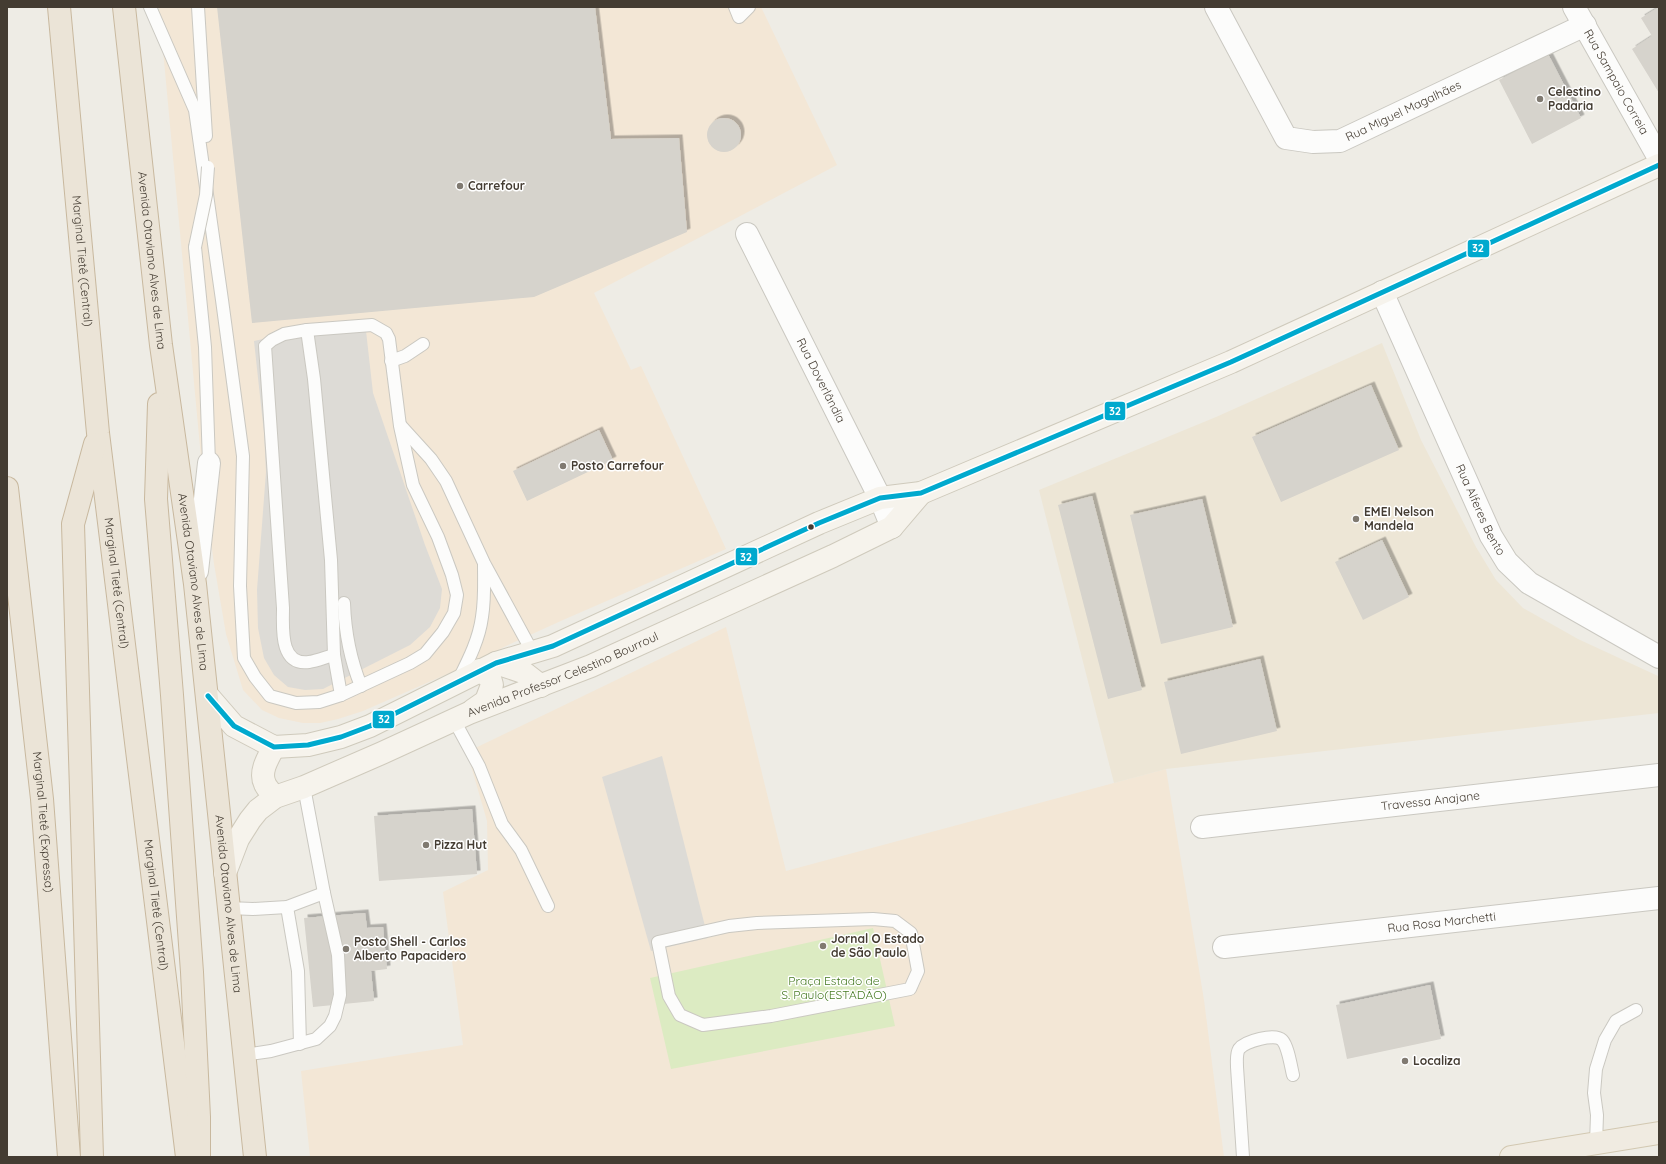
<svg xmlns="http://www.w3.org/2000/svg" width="1666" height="1164" font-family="Quicksand,sans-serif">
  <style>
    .commercial { fill: #f3e7d6 }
    .education { fill: #ede6d6 }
    .green { fill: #dcebc2 }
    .parking { fill: #dddbd6 }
    .building { fill: #d6d3cc; filter: url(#shadow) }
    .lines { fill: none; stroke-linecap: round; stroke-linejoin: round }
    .lane-casing { stroke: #cac8c1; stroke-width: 14 }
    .street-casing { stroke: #cac8c1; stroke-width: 24 }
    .secondary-casing { stroke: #cfcabc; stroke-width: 24 }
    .primary-casing { stroke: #d2c8b1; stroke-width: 24 }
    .highway-casing { stroke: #c8b89e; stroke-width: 24 }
    .lane { stroke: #fcfcfb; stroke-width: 12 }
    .street { stroke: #fcfcfb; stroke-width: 22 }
    .secondary { stroke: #f6f3ec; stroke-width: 22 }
    .primary { stroke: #f0ebe1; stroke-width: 22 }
    .highway { stroke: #ebe4d7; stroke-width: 22 }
    .lane-bridge-casing { stroke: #cac8c1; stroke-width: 14; stroke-linecap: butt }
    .lane-bridge { stroke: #fcfcfb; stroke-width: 12 }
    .bus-1-casing { stroke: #fff; stroke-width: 8 }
    .bus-1 { stroke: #00a9ce; stroke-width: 5 }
    .poi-dot { fill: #807a71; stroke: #fff; stroke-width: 1.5 }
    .bus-dot { fill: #443c32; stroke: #fff; stroke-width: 1.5 }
    .labels { text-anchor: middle; stroke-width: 3; stroke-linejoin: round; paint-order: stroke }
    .street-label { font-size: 12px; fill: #443c32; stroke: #fff }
    .poi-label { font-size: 12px; font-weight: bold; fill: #443c32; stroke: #fff; text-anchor: start }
    .park-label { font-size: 12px; fill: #457921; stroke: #fff }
    .line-badge { stroke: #fff; stroke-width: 1.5 }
    .badge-label { font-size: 11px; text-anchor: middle; font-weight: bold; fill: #fff }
  </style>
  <defs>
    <filter id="shadow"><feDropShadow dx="3.5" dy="-3.5" stdDeviation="0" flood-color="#0004"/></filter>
  </defs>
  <rect width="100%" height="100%" fill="#eeece5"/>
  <g class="commercial">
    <polygon points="159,7 761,7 837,165 594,293 631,370 641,366 726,549 563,620 506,646 479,660 363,711 338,719 320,723 303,723 279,718 262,710 243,690 226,634 214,564 203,479"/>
    <polygon points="726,627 786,871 1166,769 1204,1000 1224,1157 310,1157 301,1071 463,1045 443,892 488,870 487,821 467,752"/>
  </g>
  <polygon class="education" points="1382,343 1421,440 1476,547 1496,580 1523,608 1578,639 1658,676 1659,713 1166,769 1114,783 1039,490 1216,417"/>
  <polygon class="green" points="873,928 895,1026 671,1069 650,978"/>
  <g class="parking">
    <polygon points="365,322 373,393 425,545 442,589 440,608 430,627 410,645 323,689 305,690 288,687 274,675 264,658 258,628 257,590 266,472 264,433 254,341 323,326"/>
    <polygon points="662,756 708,938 651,951 602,777"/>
  </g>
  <g class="building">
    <polygon points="217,7 595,7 611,139 679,138 687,232 534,297 252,323"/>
    <polygon points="1659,7 1659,93 1632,49 1652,36 1641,18"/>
    <polygon points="1548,54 1581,118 1532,144 1499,80"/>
    <circle cx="724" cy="135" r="17"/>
    <polygon points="1371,385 1399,450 1281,502 1252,437"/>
    <polygon points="599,430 613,460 527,501 513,471"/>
    <polygon points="1092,496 1142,690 1108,699 1058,505"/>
    <polygon points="1202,499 1233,627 1161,644 1130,515"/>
    <polygon points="1382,540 1409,597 1363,620 1335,562"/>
    <polygon points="1260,659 1277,731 1181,754 1164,682"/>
    <polygon points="472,809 477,874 379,881 374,816"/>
    <polygon points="365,913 367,928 383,927 387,969 371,971 374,1001 313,1007 304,918"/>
    <polygon points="1430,985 1441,1039 1347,1059 1336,1005"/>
  </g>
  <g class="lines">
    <defs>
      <g id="lane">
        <path d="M150 7 195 110 222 300 243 456 240 586 244 658 255 677 270 696 296 703 319 702 341 695 410 663 425 654 443 632 454 613 457 595 452 575 438 537 413 485 400 426 389 339 386 333 372 325 307 330 284 334 272 340 265 346 283 608C283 627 279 666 309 662 317 661 326 657 334 655"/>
        <polyline points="198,7 206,136"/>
        <polyline points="735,7 739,17 749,7"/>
        <polyline points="195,247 205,347 209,463"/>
        <polyline points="307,330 314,379 331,560 334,655 341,695"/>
        <polyline points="391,361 405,356 423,344"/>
        <polyline points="401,426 431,459 446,481 484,563 533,653"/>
        <path d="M344 603C345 632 350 659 361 686"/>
        <path d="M458 681C468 661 479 640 482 617 485 599 484 582 484 564"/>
        <polyline points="454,720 479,766 502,824 521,850 548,906"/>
        <polyline points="287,907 298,971 300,1044"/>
        <polyline points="228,908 253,909 287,907 324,893"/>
        <polygon points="873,919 895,921 911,933 918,971 910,989 771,1016 703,1025 680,1015 669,996 658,942 729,926 757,923"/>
        <polyline points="244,1055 271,1051 316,1039 330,1026 335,1016 340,995 338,955 324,893 304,787"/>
        <polyline points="1596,1143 1597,1115 1594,1093 1596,1069 1605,1040 1616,1021 1636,1010"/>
        <path d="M1243 1157 1237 1067C1237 1061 1236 1054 1239 1049 1245 1041 1275 1033 1282 1040 1288 1046 1291 1067 1293 1075"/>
      </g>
      <g id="street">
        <path id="s1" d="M1216 7 1286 138 1313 142 1340 141 1585 25"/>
        <path id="s2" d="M1574 7 1659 158"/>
        <path id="s3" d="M747 234 880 498 892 527"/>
        <path id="s4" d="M1382 292 1491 536 1507 562 1529 583 1659 657"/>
        <polyline points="197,571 209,463"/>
        <path id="s5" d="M1202 827 1659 775"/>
        <path id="s6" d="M1224 947 1659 898"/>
      </g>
      <g id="secondary">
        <polyline points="496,663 523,672 541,686"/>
        <polyline points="208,696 234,726 274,747 308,745 341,737 370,726 496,663 553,646 819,523 880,498 921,493 1231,362 1659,165"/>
        <polyline points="473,710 486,701 492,685 490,678 480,670"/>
        <path d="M274 747C268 758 259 772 265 784 267 789 272 793 275 797"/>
        <path id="s7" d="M225 873 238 839 250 820 258 810 275 797 304 787 382 753 469 713 591 666 833 556 892 527 921 493"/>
      </g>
      <polyline id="primary" points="1511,1157 1659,1133"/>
      <g id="highway">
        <path id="s8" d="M59 7 98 433 187 1157"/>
        <path id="s9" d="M124 7 161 345 195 584 255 1157"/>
        <polyline points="159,404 156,499 172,695 192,972 199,1117 199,1157"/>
        <path id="s10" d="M7 488 42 799 69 1157"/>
        <polyline points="92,1157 73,524 95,444"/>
      </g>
    </defs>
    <use href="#lane" class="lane-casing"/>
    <use href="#street" class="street-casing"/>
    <use href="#secondary" class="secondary-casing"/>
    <use href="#primary" class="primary-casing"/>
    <use href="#highway" class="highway-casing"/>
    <use href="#lane" class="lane"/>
    <use href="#street" class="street"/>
    <use href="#secondary" class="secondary"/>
    <use href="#primary" class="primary"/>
    <use href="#highway" class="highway"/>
    <defs>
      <polyline id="lane-bridge" points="195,247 206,195 208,167"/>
    </defs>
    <use href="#lane-bridge" class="lane-bridge-casing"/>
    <use href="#lane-bridge" class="lane-bridge"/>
    <defs>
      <polyline id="bus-1" points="208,696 234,726 274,747 308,745 341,737 370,726 496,663 553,646 819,523 880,498 921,493 1231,362 1659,165"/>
    </defs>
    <use href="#bus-1" class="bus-1-casing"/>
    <use href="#bus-1" class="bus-1"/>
  </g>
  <g class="poi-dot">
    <circle cx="1540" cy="99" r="4"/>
    <circle cx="460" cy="186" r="4"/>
    <circle cx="563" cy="466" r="4"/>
    <circle cx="1356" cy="519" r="4"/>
    <circle cx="426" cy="845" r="4"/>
    <circle cx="823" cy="946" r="4"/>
    <circle cx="346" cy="949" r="4"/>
    <circle cx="1405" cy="1061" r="4"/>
  </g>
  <circle class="bus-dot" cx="811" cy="527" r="3.5"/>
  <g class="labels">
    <g class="street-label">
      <text dy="4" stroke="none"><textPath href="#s2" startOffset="86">Rua Sampaio Correia</textPath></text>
      <text dy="4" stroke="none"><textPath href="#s1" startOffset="273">Rua Miguel Magalhães</textPath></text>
      <text dy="4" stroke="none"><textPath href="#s9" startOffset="255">Avenida Otaviano Alves de Lima</textPath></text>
      <text dy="4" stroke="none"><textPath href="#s8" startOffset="255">Marginal Tietê (Central)</textPath></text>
      <text dy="4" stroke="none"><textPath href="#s3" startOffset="164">Rua Doverlândia</textPath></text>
      <text dy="4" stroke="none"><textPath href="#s4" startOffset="239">Rua Alferes Bento</textPath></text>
      <text dy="4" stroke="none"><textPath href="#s9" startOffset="579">Avenida Otaviano Alves de Lima</textPath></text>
      <text dy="4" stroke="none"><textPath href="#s8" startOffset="579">Marginal Tietê (Central)</textPath></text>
      <text dy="4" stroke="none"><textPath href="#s7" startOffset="406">Avenida Professor Celestino Bourroul</textPath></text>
      <text dy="4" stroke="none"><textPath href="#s5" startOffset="230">Travessa Anajane</textPath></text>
      <text dy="4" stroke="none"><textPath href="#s10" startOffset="336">Marginal Tietê (Expressa)</textPath></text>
      <text dy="4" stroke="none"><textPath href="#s8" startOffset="903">Marginal Tietê (Central)</textPath></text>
      <text dy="4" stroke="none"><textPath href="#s9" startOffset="903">Avenida Otaviano Alves de Lima</textPath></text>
      <text dy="4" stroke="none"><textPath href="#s6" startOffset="219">Rua Rosa Marchetti</textPath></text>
    </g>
    <g class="poi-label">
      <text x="1548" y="96">Celestino<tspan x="1548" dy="14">Padaria</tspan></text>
      <text x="468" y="190">Carrefour</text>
      <text x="571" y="470">Posto Carrefour</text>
      <text x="1364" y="516">EMEI Nelson<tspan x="1364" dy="14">Mandela</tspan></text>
      <text x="434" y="849">Pizza Hut</text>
      <text x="831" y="943">Jornal O Estado<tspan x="831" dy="14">de São Paulo</tspan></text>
      <text x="354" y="946">Posto Shell - Carlos<tspan x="354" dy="14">Alberto Papacidero</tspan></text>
      <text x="1413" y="1065">Localiza</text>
    </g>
    <g class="park-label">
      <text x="834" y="985">Praça Estado de<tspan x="834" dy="14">S. Paulo(ESTADÃO)</tspan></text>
    </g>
  </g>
  <g class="line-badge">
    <rect x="1467" y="239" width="23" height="19" rx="4" fill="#00a9ce"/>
    <rect x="1104" y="401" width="22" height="20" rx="4" fill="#00a9ce"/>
    <rect x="735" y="547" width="23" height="19" rx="4" fill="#00a9ce"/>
    <rect x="372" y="710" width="23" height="19" rx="4" fill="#00a9ce"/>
  </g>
  <g class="badge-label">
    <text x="1478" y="252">32</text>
    <text x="1115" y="415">32</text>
    <text x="746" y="561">32</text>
    <text x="384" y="723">32</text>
  </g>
  <rect width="1666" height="1164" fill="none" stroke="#443c32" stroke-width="16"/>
</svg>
